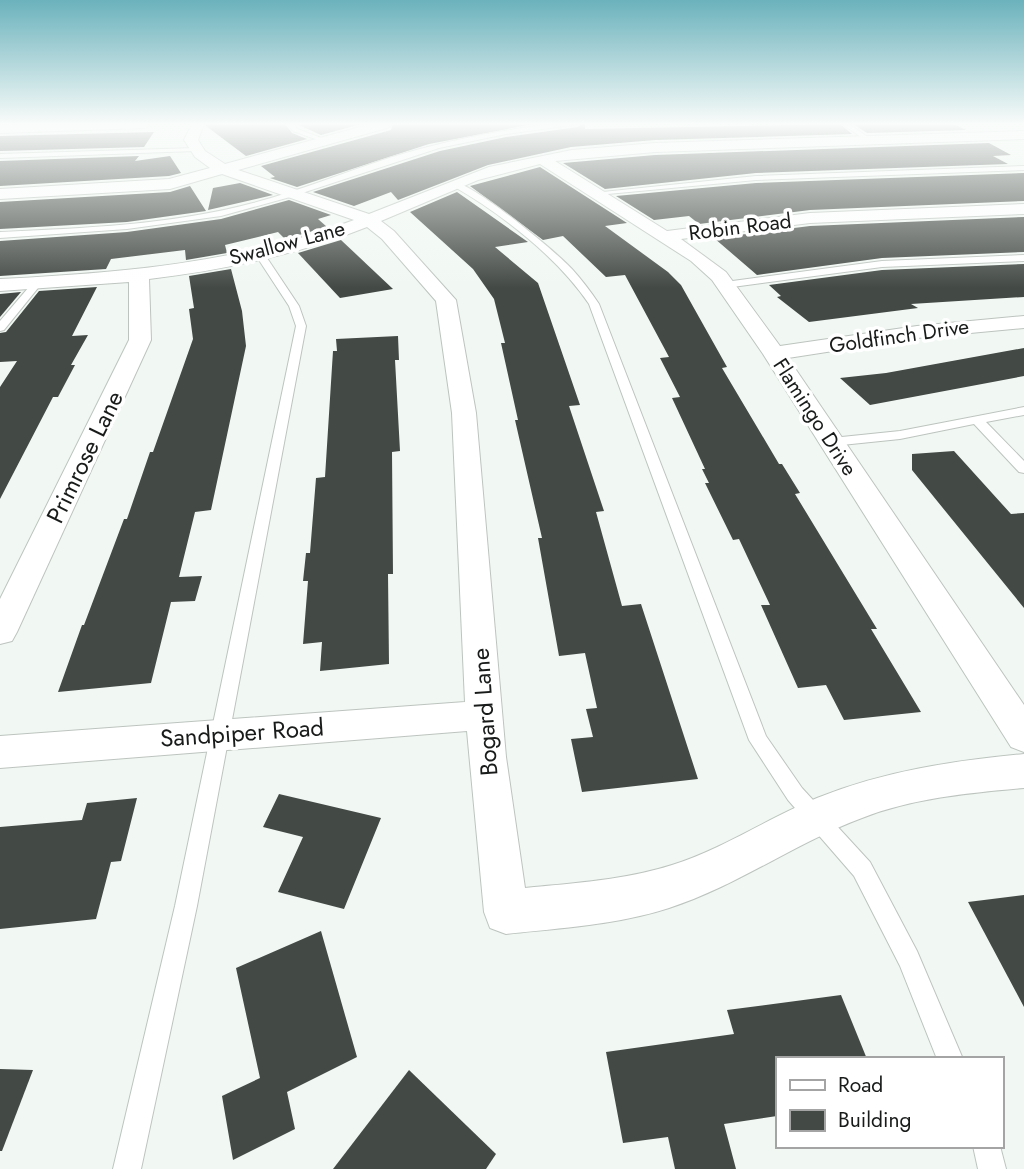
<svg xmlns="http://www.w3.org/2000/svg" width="1024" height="1169" font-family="Jost,sans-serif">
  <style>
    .building { fill: #434945 }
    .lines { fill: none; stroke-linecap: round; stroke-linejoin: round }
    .lane-casing { stroke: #bdc4bf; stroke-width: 2 }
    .street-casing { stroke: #bdc4bf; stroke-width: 2 }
    .lane { fill: #fff; fill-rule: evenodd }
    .street { fill: #fff; fill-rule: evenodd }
    .labels { text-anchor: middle; stroke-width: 7; stroke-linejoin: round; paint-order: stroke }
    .far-street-label { font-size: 21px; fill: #181b19; stroke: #fff }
    .street-label { font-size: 24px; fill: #181b19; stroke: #fff }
  </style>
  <rect width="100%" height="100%" fill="#f1f8f3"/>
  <g class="building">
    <polygon points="206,124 285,124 292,133 307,139 246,156 206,126"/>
    <polygon points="297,124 361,124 321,135"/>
    <polygon points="393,124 533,124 429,144 297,187 270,178 275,177 261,166 391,130"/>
    <polygon points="581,124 585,124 585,129 840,124 852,134 655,140 571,147 488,165 398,200 391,192 354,206 313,192 440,151 506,137 578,127"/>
    <polygon points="853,124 954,124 966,130 867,133"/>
    <polygon points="154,132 144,147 0,151 0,136"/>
    <polygon points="989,143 1011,155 993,156 1008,164 756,173 605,189 563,163 655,155"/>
    <polygon points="139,156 135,161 170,156 181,173 169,176 0,186 0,161"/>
    <polygon points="540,167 627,223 605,226 668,272 681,285 727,367 722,368 779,464 782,464 800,493 795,494 877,629 871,629 921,712 844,720 826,685 798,688 761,605 770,605 739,539 733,540 705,483 709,483 702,469 705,469 672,398 680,397 660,358 669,357 625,275 606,277 563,236 543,240 470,186"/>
    <polygon points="1024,173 1024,201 810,210 699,224 689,216 654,220 616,196 756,183"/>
    <polygon points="240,183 273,195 208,210 213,188"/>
    <polygon points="190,186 206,211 127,222 0,229 0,202 170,192"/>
    <polygon points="457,192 528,242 495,247 538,283 580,405 569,406 604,511 596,512 622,606 641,604 698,779 582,792 571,739 593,737 586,709 597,708 585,653 559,656 538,538 542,538 515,420 518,420 501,343 505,343 494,299 473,269 410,212"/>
    <polygon points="289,200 331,215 318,219 327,227 285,239 278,232 225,245 227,253 186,260 185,250 111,259 106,269 0,276 0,241 127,232 221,219"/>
    <polygon points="1024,217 1024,252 882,258 757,275 714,238 810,226"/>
    <polygon points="341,240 393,289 340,298 298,253"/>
    <polygon points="1024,264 1024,297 911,304 918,308 809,322 777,297 781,296 769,285 882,270"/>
    <polygon points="231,269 242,311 246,346 211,510 195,512 179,577 202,576 195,601 171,602 151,683 58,692 82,625 84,625 124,519 127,519 150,452 153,452 193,339 189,309 194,308 189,276"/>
    <polygon points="97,287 72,336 88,335 71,365 75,365 58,397 53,397 0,499 0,387 17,361 0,362 0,333 6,332 39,291"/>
    <polygon points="21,292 0,317 0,294"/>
    <polygon points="398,336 399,360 395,360 400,451 392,452 393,574 388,574 389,664 320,671 322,642 303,644 308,581 303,581 306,553 310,553 316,478 325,477 333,351 337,351 336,339"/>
    <polygon points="1024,348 1024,376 870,405 840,378 886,373"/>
    <polygon points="954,451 1011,514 1024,513 1024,608 912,470 912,454"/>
    <polygon points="279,794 381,818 344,909 278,892 303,837 263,827"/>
    <polygon points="137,798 121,861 111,862 96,919 0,929 0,827 82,820 87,803"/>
    <polygon points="1024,895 1024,1007 968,902"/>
    <polygon points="321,931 357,1057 287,1092 295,1129 233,1160 222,1096 260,1078 236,968"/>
    <polygon points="841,995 867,1059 777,1059 777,1116 724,1124 736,1169 675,1169 668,1137 623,1143 606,1052 734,1034 727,1010"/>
    <polygon points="0,1069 33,1070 2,1151 0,1151"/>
    <polygon points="409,1070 496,1154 486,1169 333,1169"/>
  </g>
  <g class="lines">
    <defs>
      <g id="lane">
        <polygon points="288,124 294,124 297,129 327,140 324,142 293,131"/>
        <path d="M555 124H578L506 134 439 148 290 197 221 216 127 229 0 238V232C85 228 170 225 253 203 299 191 343 173 389 158 443 141 499 130 555 124Z"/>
        <polygon points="842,124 849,124 872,140 867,141"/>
        <polygon points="197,148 195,151 0,158 0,154"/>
        <polygon points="1024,166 1024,170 756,180 597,195 593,193 756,176"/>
        <path d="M453 182C472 182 556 252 572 269 582 280 591 292 599 304L766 736 802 788 870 862 917 951 963 1059H937L900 966 854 876 788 800 749 740 589 304C558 258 502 214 453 186Z"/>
        <polygon points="260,251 263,252 299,306 306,326 197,906 141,1169 113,1169 175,906 296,326 289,306 255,254"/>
        <polygon points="1024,255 1024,261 882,267 725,288 720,285 725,282 882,261"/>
        <polygon points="34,281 42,283 4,330 0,331 0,321"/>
        <polygon points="1024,407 1024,415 986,422 1024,461 1024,473 1019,472 974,424 900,439 832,446 826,442 832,438 900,431"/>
        <polygon points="973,1146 1000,1146 1006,1169 978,1169"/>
      </g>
      <g id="street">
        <polygon points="151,124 145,128 0,133 0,125"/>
        <path d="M192 124H204L198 140 205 151 225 164 371 124H391L390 127 238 170 369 214 489 167 572 150 655 143 1024 131V139L655 152 555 161 667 231 810 213 1024 204V214L810 223 681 239 726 272 780 346 917 326 1024 316V328L917 338 788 358 1024 705V752L1011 747 763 354 712 280 691 261 540 164 478 180 381 221 394 231 456 300 476 413 506 757 525 888C574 883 625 880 672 865 723 849 768 818 817 798 884 771 952 761 1024 754V788C970 793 913 798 862 818 795 843 737 886 669 908 617 925 560 928 506 934L490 928 484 912 467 731 0 768V736L465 702 452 413 436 301 382 239 367 227C297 255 223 270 149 279L151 340 17 632 12 641 0 644V599L129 340V282L0 291V279C120 273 241 263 354 220L222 174 170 189 0 199V189L169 179 210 168 195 157 184 140Z"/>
      </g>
    </defs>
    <use href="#lane" class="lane-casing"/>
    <use href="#street" class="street-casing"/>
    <use href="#lane" class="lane"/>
    <use href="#street" class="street"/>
  </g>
  <linearGradient id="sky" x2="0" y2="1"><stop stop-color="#6bb2bc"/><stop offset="0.43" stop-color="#f9fcfa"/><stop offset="1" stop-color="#f9fcfa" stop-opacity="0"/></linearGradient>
  <rect width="1024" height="288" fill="url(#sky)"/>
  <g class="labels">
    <g class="far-street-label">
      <text transform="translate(740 227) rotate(-7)" y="7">Robin Road</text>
      <text transform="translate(287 243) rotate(-15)" y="7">Swallow Lane</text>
      <text transform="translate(899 336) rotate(-8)" y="7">Goldfinch Drive</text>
      <text transform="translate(815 417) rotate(57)" y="7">Flamingo Drive</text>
    </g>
    <g class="street-label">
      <text transform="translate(85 457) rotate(-64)" y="8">Primrose Lane</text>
      <text transform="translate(485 712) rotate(-94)" y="8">Bogard Lane</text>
      <text transform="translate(242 733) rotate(-4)" y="8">Sandpiper Road</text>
    </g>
  </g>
  <rect x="776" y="1057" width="228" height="91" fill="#ffffff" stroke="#a3a4a3" stroke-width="2"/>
  <rect x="790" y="1080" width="35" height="10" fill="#ffffff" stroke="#a3a4a3" stroke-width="2"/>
  <text x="838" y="1092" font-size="21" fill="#181b19">Road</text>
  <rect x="790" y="1110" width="35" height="21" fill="#434945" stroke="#a3a4a3" stroke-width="2"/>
  <text x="838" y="1127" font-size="21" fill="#181b19">Building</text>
</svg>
